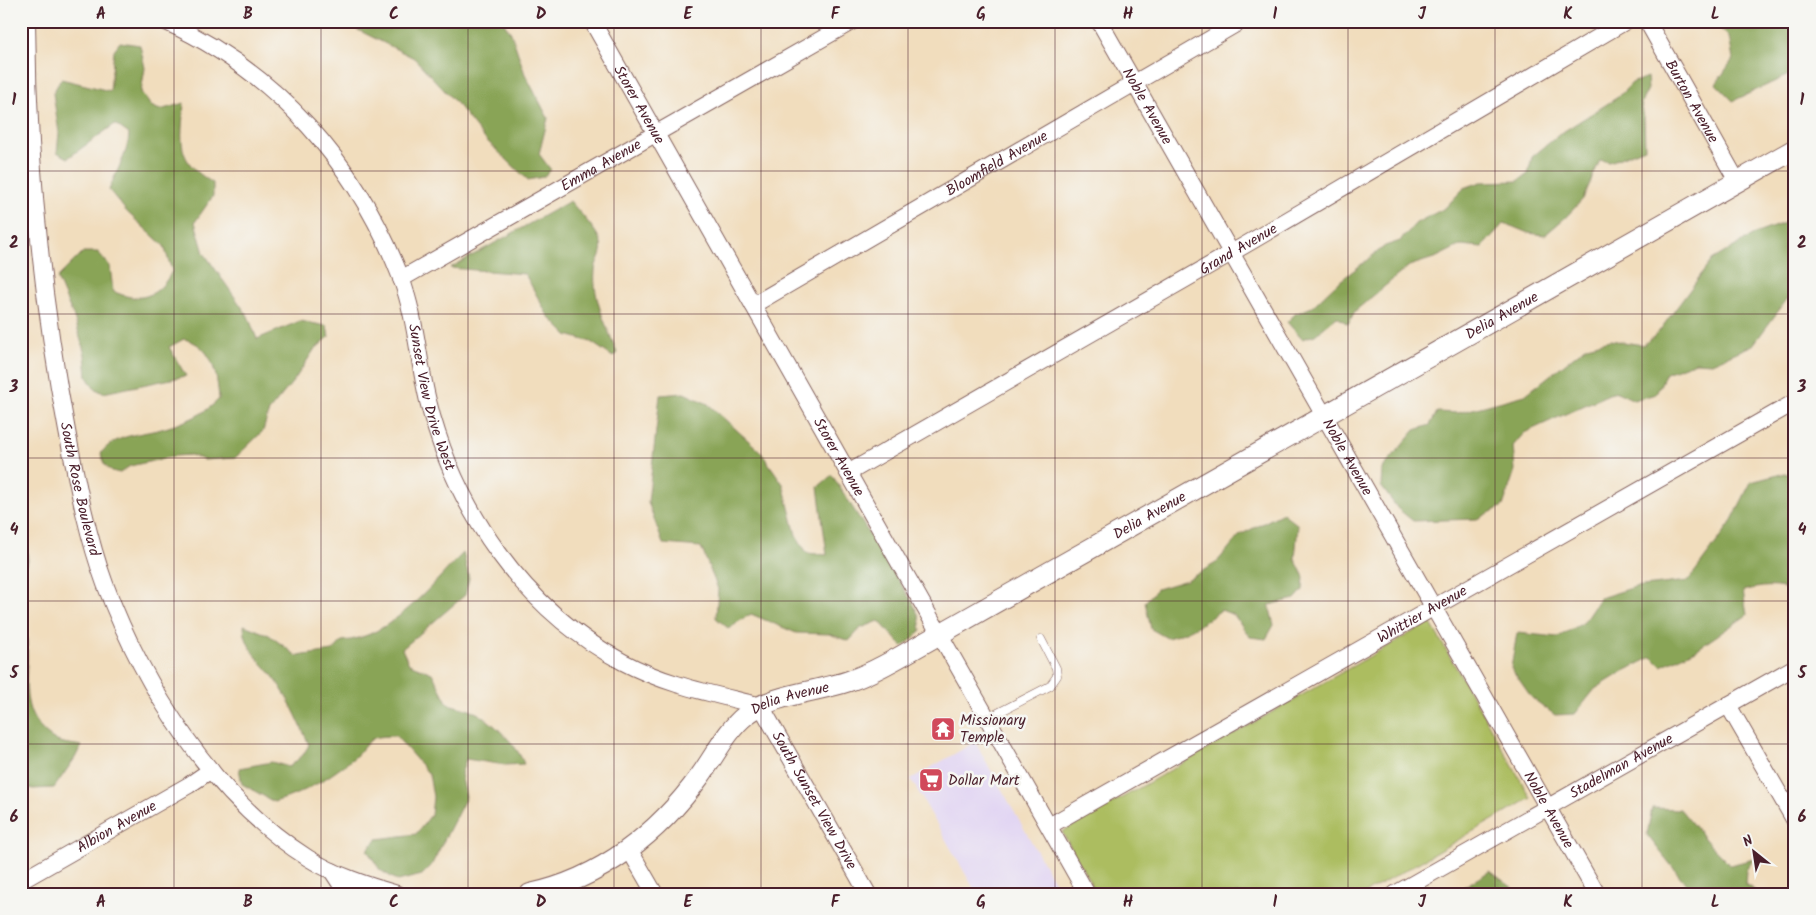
<svg xmlns="http://www.w3.org/2000/svg" width="1816" height="915" font-family="Kalam,sans-serif">
  <style>
    .built { fill: #e1d4f3 }
    .green { fill: #acbd61; stroke: #7b6e46 }
    .forest { fill: #89a457; stroke: #6a6241 }
    .lines { fill: none; stroke-linecap: round; stroke-linejoin: round }
    .service-casing { stroke: #84625e; stroke-width: 9 }
    .minor-casing { stroke: #84625e; stroke-width: 18 }
    .tertiary-casing { stroke: #84625e; stroke-width: 22 }
    .service { stroke: #fff; stroke-width: 8 }
    .minor { stroke: #fff; stroke-width: 16 }
    .tertiary { stroke: #fff; stroke-width: 20 }
    .grid { fill: none; stroke: #4a1f2b; stroke-width: 1; stroke-opacity: 0.55 }
    .labels { text-anchor: middle; stroke-width: 5; stroke-linejoin: round; paint-order: stroke }
    .street-label { font-size: 15px; fill: #4a1f2b; stroke: #f6f6f2 }
    .poi-label { font-size: 15px; fill: #4a1f2b; stroke: #f6f6f2; text-anchor: start }
    .neatline { fill: none; stroke: #4a1f2b; stroke-width: 2 }
    .grid-label { font-size: 16px; text-anchor: middle; font-weight: bold; fill: #4a1f2b }
  </style>
  <rect width="100%" height="100%" fill="#f6f6f2"/>
  <filter id="ink" filterUnits="userSpaceOnUse"><feTurbulence type="fractalNoise" baseFrequency=".02" numOctaves="2"/><feDisplacementMap in="SourceGraphic" scale="10" xChannelSelector="R" yChannelSelector="G"/><feConvolveMatrix kernelMatrix="1 2 1 2 8 2 1 2 1" color-interpolation-filters="sRGB"/></filter>
  <filter id="wash" filterUnits="userSpaceOnUse"><feTurbulence type="fractalNoise" baseFrequency=".0096" numOctaves="4" result="noise"/><feDisplacementMap in="SourceGraphic" scale="20" xChannelSelector="R" yChannelSelector="G"/><feGaussianBlur stdDeviation="1.12" result="paint"/><feColorMatrix in="noise" values="0 0 0 0 0 0 0 0 0 0 0 0 0 0 0 0 0 1.4 0 .05"/><feComposite in="paint" operator="in"/></filter>
  <g filter="url(#wash)">
    <rect width="100%" height="100%" fill="#f1ddbd"/>
    <polygon class="built" points="975,742 1061,894 977,894 911,779"/>
    <polygon class="green" points="1430,622 1531,798 1364,894 1097,894 1062,832"/>
    <g class="forest">
      <polygon points="340,21 503,21 511,33 525,74 548,118 539,154 551,170 543,177 528,180 483,137 457,104 414,58"/>
      <polygon points="1712,21 1795,21 1795,72 1733,101 1716,84 1733,59 1729,37"/>
      <path d="M120 42 140 45 145 68 141 92 151 106 160 110 184 103C181 143 175 160 213 183V196L195 222 204 253 248 316 257 339 300 321 327 326 329 337 314 350 295 379 269 411 263 431 235 458 204 460 191 455 175 456 130 466 120 473C107 471 103 465 101 453 117 433 142 435 165 428 185 422 204 415 219 399 217 373 212 345 184 339L169 347 186 376 103 393 94 388 87 377 85 355 75 320 57 278 83 252H98L110 266 113 291C139 304 159 297 172 271L164 246 127 212 109 190C116 171 128 154 129 134L115 124 68 158 57 152 59 133 53 93 61 79 110 91 114 50Z"/>
      <polygon points="1647,77 1648,89 1641,103 1644,117 1645,148 1610,162 1600,160 1583,199 1566,217 1545,235 1528,233 1504,223 1482,247 1461,245 1437,257 1409,266 1355,311 1348,324 1337,317 1315,335 1302,339 1287,322 1295,314 1312,307 1335,285 1385,246 1400,241 1416,223 1445,208 1464,188 1481,182 1518,181 1528,174 1532,157 1561,133 1618,97 1632,83"/>
      <path d="M570 201C580 213 592 225 599 238 606 253 596 258 595 271 592 299 608 328 617 353L613 357 591 342 567 335 548 316 525 274 450 268Z"/>
      <polygon points="1795,219 1795,296 1788,298 1753,345 1712,363 1696,362 1666,373 1656,394 1634,400 1617,392 1609,394 1524,433 1513,446 1515,470 1503,506 1477,519 1413,521 1398,509 1381,486 1382,469 1415,430 1430,425 1437,412 1458,413 1525,395 1587,346 1610,340 1643,345 1657,334 1712,260 1757,233"/>
      <polygon points="684,393 708,404 760,451 783,484 796,535 807,553 827,555 818,487 832,475 913,603 919,616 921,631 903,647 879,621 861,628 849,641 829,634 796,633 751,614 728,628 716,618 718,589 701,547 663,544 648,502 660,395"/>
      <path d="M1785 473 1795 477V592C1777 584 1761 586 1743 591L1747 615 1696 650 1661 666 1652 657 1624 671 1595 689 1575 714 1555 715 1532 698 1511 668 1517 633 1558 637 1583 623 1600 598 1635 587 1688 581 1730 524 1751 482Z"/>
      <path d="M1283 513 1298 525 1295 559 1304 577 1303 590 1295 599 1269 605 1274 625 1266 639 1250 637 1234 615 1221 610C1204 623 1189 633 1167 638L1151 629 1145 602 1157 589 1187 580 1216 563 1240 535Z"/>
      <polygon points="21,539 26,540 28,561 21,572"/>
      <path d="M463 553 469 578 465 595 402 649 409 664 432 673 448 704C458 707 470 709 479 714 496 725 518 746 524 764L505 765 466 759 461 774 466 797 431 866 422 875 398 881 380 870 367 850 377 839 416 834 431 815 433 797 429 774 396 736C389 736 378 736 372 739 366 743 361 751 356 756 332 776 304 794 274 802L242 784 239 768 272 762 289 767 303 755 309 745C301 726 292 705 281 688 269 666 244 653 244 625L269 635 297 656 333 651 342 641C391 638 430 586 463 553Z"/>
      <path d="M21 616C40 658 5 708 55 740 61 744 74 744 81 746L75 758 54 788 33 789 21 786Z"/>
      <polygon points="1652,808 1680,809 1709,844 1730,865 1754,859 1746,870 1745,884 1760,894 1694,894 1647,835"/>
      <polygon points="1490,871 1521,894 1452,894"/>
    </g>
  </g>
  <g filter="url(#ink)">
    <g class="lines">
      <defs>
        <polyline id="service" points="988,718 1050,686 1057,676 1056,668 1041,639"/>
        <g id="minor">
          <path id="s1" d="M27 21C28 159 41 296 67 431 77 482 87 535 105 584 143 686 214 799 308 858 335 875 366 885 397 894"/>
          <path id="s2" d="M164 21C277 72 357 164 401 278 416 318 418 360 428 401 455 509 523 609 623 662 666 685 714 694 761 706L868 894"/>
          <path id="s3" d="M592 21 1087 894"/>
          <path id="s4" d="M1099 21 1597 894"/>
          <path id="s5" d="M1647 21 1737 181"/>
          <path id="s6" d="M401 279 853 21"/>
          <path id="s7" d="M753 305 1241 21"/>
          <path id="s8" d="M848 473 1245 245 1626 21"/>
          <polyline points="1728,705 1795,821"/>
          <path id="s9" d="M1049 826 1795 402"/>
          <polyline points="629,849 655,894"/>
          <polyline points="332,871 347,894"/>
          <path id="s10" d="M21 881 189 785 211 770"/>
          <path id="s11" d="M1395 894 1795 667"/>
        </g>
        <g id="tertiary">
          <path id="s12" d="M530 894C601 879 659 833 700 776 715 756 726 731 746 715 772 694 817 692 849 681 870 674 891 662 910 651L1795 149"/>
        </g>
      </defs>
      <use href="#service" class="service-casing"/>
      <use href="#minor" class="minor-casing"/>
      <use href="#tertiary" class="tertiary-casing"/>
      <use href="#service" class="service"/>
      <use href="#minor" class="minor"/>
      <use href="#tertiary" class="tertiary"/>
    </g>
  </g>
  <path class="grid" d="M174 21V894M321 21V894M468 21V894M614 21V894M761 21V894M908 21V894M1055 21V894M1202 21V894M1348 21V894M1495 21V894M1642 21V894M21 171H1795M21 314H1795M21 458H1795M21 601H1795M21 744H1795"/>
  <defs>
    <symbol id="temple-square" viewBox="-11 -11 22 22"><rect x="-9" y="-9" width="18" height="18" rx="4" fill="#d1495b" stroke="#f6f6f2"/><path d="M0-6L5-2H3V0L6.5 2.5H4V6H1.5V3h-3V6H-4V2.5H-6.5L-3 0V-2H-5Z" fill="#fff"/></symbol>
    <symbol id="supermarket-square" viewBox="-11 -11 22 22"><rect x="-9" y="-9" width="18" height="18" rx="4" fill="#d1495b" stroke="#f6f6f2"/><path d="M-6-5.5h2.5l.6 2H6L4.5 2H-2.5L-4.4-4H-6ZM-1.5 3.2a1.3 1.3 0 1 0 .1 0ZM3 3.2a1.3 1.3 0 1 0 .1 0Z" fill="#fff"/></symbol>
  </defs>
  <g fill-rule="evenodd">
    <use href="#temple-square" x="929" y="715" width="28" height="28"/>
    <use href="#supermarket-square" x="917" y="766" width="28" height="28"/>
  </g>
  <g class="labels">
    <g class="street-label">
      <text dy="5" stroke="none"><textPath href="#s5" startOffset="92">Burton Avenue</textPath></text>
      <text dy="5" stroke="none"><textPath href="#s3" startOffset="96">Storer Avenue</textPath></text>
      <text dy="5" stroke="none"><textPath href="#s4" startOffset="98">Noble Avenue</textPath></text>
      <text dy="5" stroke="none"><textPath href="#s7" startOffset="282">Bloomfield Avenue</textPath></text>
      <text dy="5" stroke="none"><textPath href="#s6" startOffset="230">Emma Avenue</textPath></text>
      <text dy="5" stroke="none"><textPath href="#s8" startOffset="450">Grand Avenue</textPath></text>
      <text dy="5" stroke="none"><textPath href="#s12" startOffset="1146">Delia Avenue</textPath></text>
      <text dy="5" stroke="none"><textPath href="#s2" startOffset="482">Sunset View Drive West</textPath></text>
      <text dy="5" stroke="none"><textPath href="#s3" startOffset="501">Storer Avenue</textPath></text>
      <text dy="5" stroke="none"><textPath href="#s4" startOffset="502">Noble Avenue</textPath></text>
      <text dy="5" stroke="none"><textPath href="#s1" startOffset="472">South Rose Boulevard</textPath></text>
      <text dy="5" stroke="none"><textPath href="#s12" startOffset="741">Delia Avenue</textPath></text>
      <text dy="5" stroke="none"><textPath href="#s9" startOffset="429">Whittier Avenue</textPath></text>
      <text dy="5" stroke="none"><textPath href="#s12" startOffset="336">Delia Avenue</textPath></text>
      <text dy="5" stroke="none"><textPath href="#s11" startOffset="260">Stadelman Avenue</textPath></text>
      <text dy="5" stroke="none"><textPath href="#s2" startOffset="1074">South Sunset View Drive</textPath></text>
      <text dy="5" stroke="none"><textPath href="#s4" startOffset="908">Noble Avenue</textPath></text>
      <text dy="5" stroke="none"><textPath href="#s10" startOffset="110">Albion Avenue</textPath></text>
    </g>
    <g class="poi-label">
      <text x="960" y="725">Missionary<tspan x="960" dy="17">Temple</tspan></text>
      <text x="948" y="785">Dollar Mart</text>
    </g>
  </g>
  <rect width="1816" height="915" fill="none" stroke="#f6f6f2" stroke-width="55"/>
  <g transform="translate(1754 852) rotate(330)" stroke="#f6f6f2" stroke-width="4" paint-order="stroke">
  <path d="M0-4L9 19L0 12L-9 19Z" fill="#4a1f2b"/>
  <text y="-8" font-size="14" font-weight="bold" text-anchor="middle" fill="#4a1f2b">N</text>
  </g>
  <rect x="28" y="28" width="1760" height="860" class="neatline"/>
  <g class="grid-label">
    <text x="101" y="19">A</text>
    <text x="248" y="19">B</text>
    <text x="394" y="19">C</text>
    <text x="541" y="19">D</text>
    <text x="688" y="19">E</text>
    <text x="835" y="19">F</text>
    <text x="981" y="19">G</text>
    <text x="1128" y="19">H</text>
    <text x="1275" y="19">I</text>
    <text x="1422" y="19">J</text>
    <text x="1568" y="19">K</text>
    <text x="1715" y="19">L</text>
    <text x="14" y="105">1</text>
    <text x="1802" y="105">1</text>
    <text x="14" y="248">2</text>
    <text x="1802" y="248">2</text>
    <text x="14" y="392">3</text>
    <text x="1802" y="392">3</text>
    <text x="14" y="535">4</text>
    <text x="1802" y="535">4</text>
    <text x="14" y="678">5</text>
    <text x="1802" y="678">5</text>
    <text x="14" y="822">6</text>
    <text x="1802" y="822">6</text>
    <text x="101" y="907">A</text>
    <text x="248" y="907">B</text>
    <text x="394" y="907">C</text>
    <text x="541" y="907">D</text>
    <text x="688" y="907">E</text>
    <text x="835" y="907">F</text>
    <text x="981" y="907">G</text>
    <text x="1128" y="907">H</text>
    <text x="1275" y="907">I</text>
    <text x="1422" y="907">J</text>
    <text x="1568" y="907">K</text>
    <text x="1715" y="907">L</text>
  </g>
</svg>
